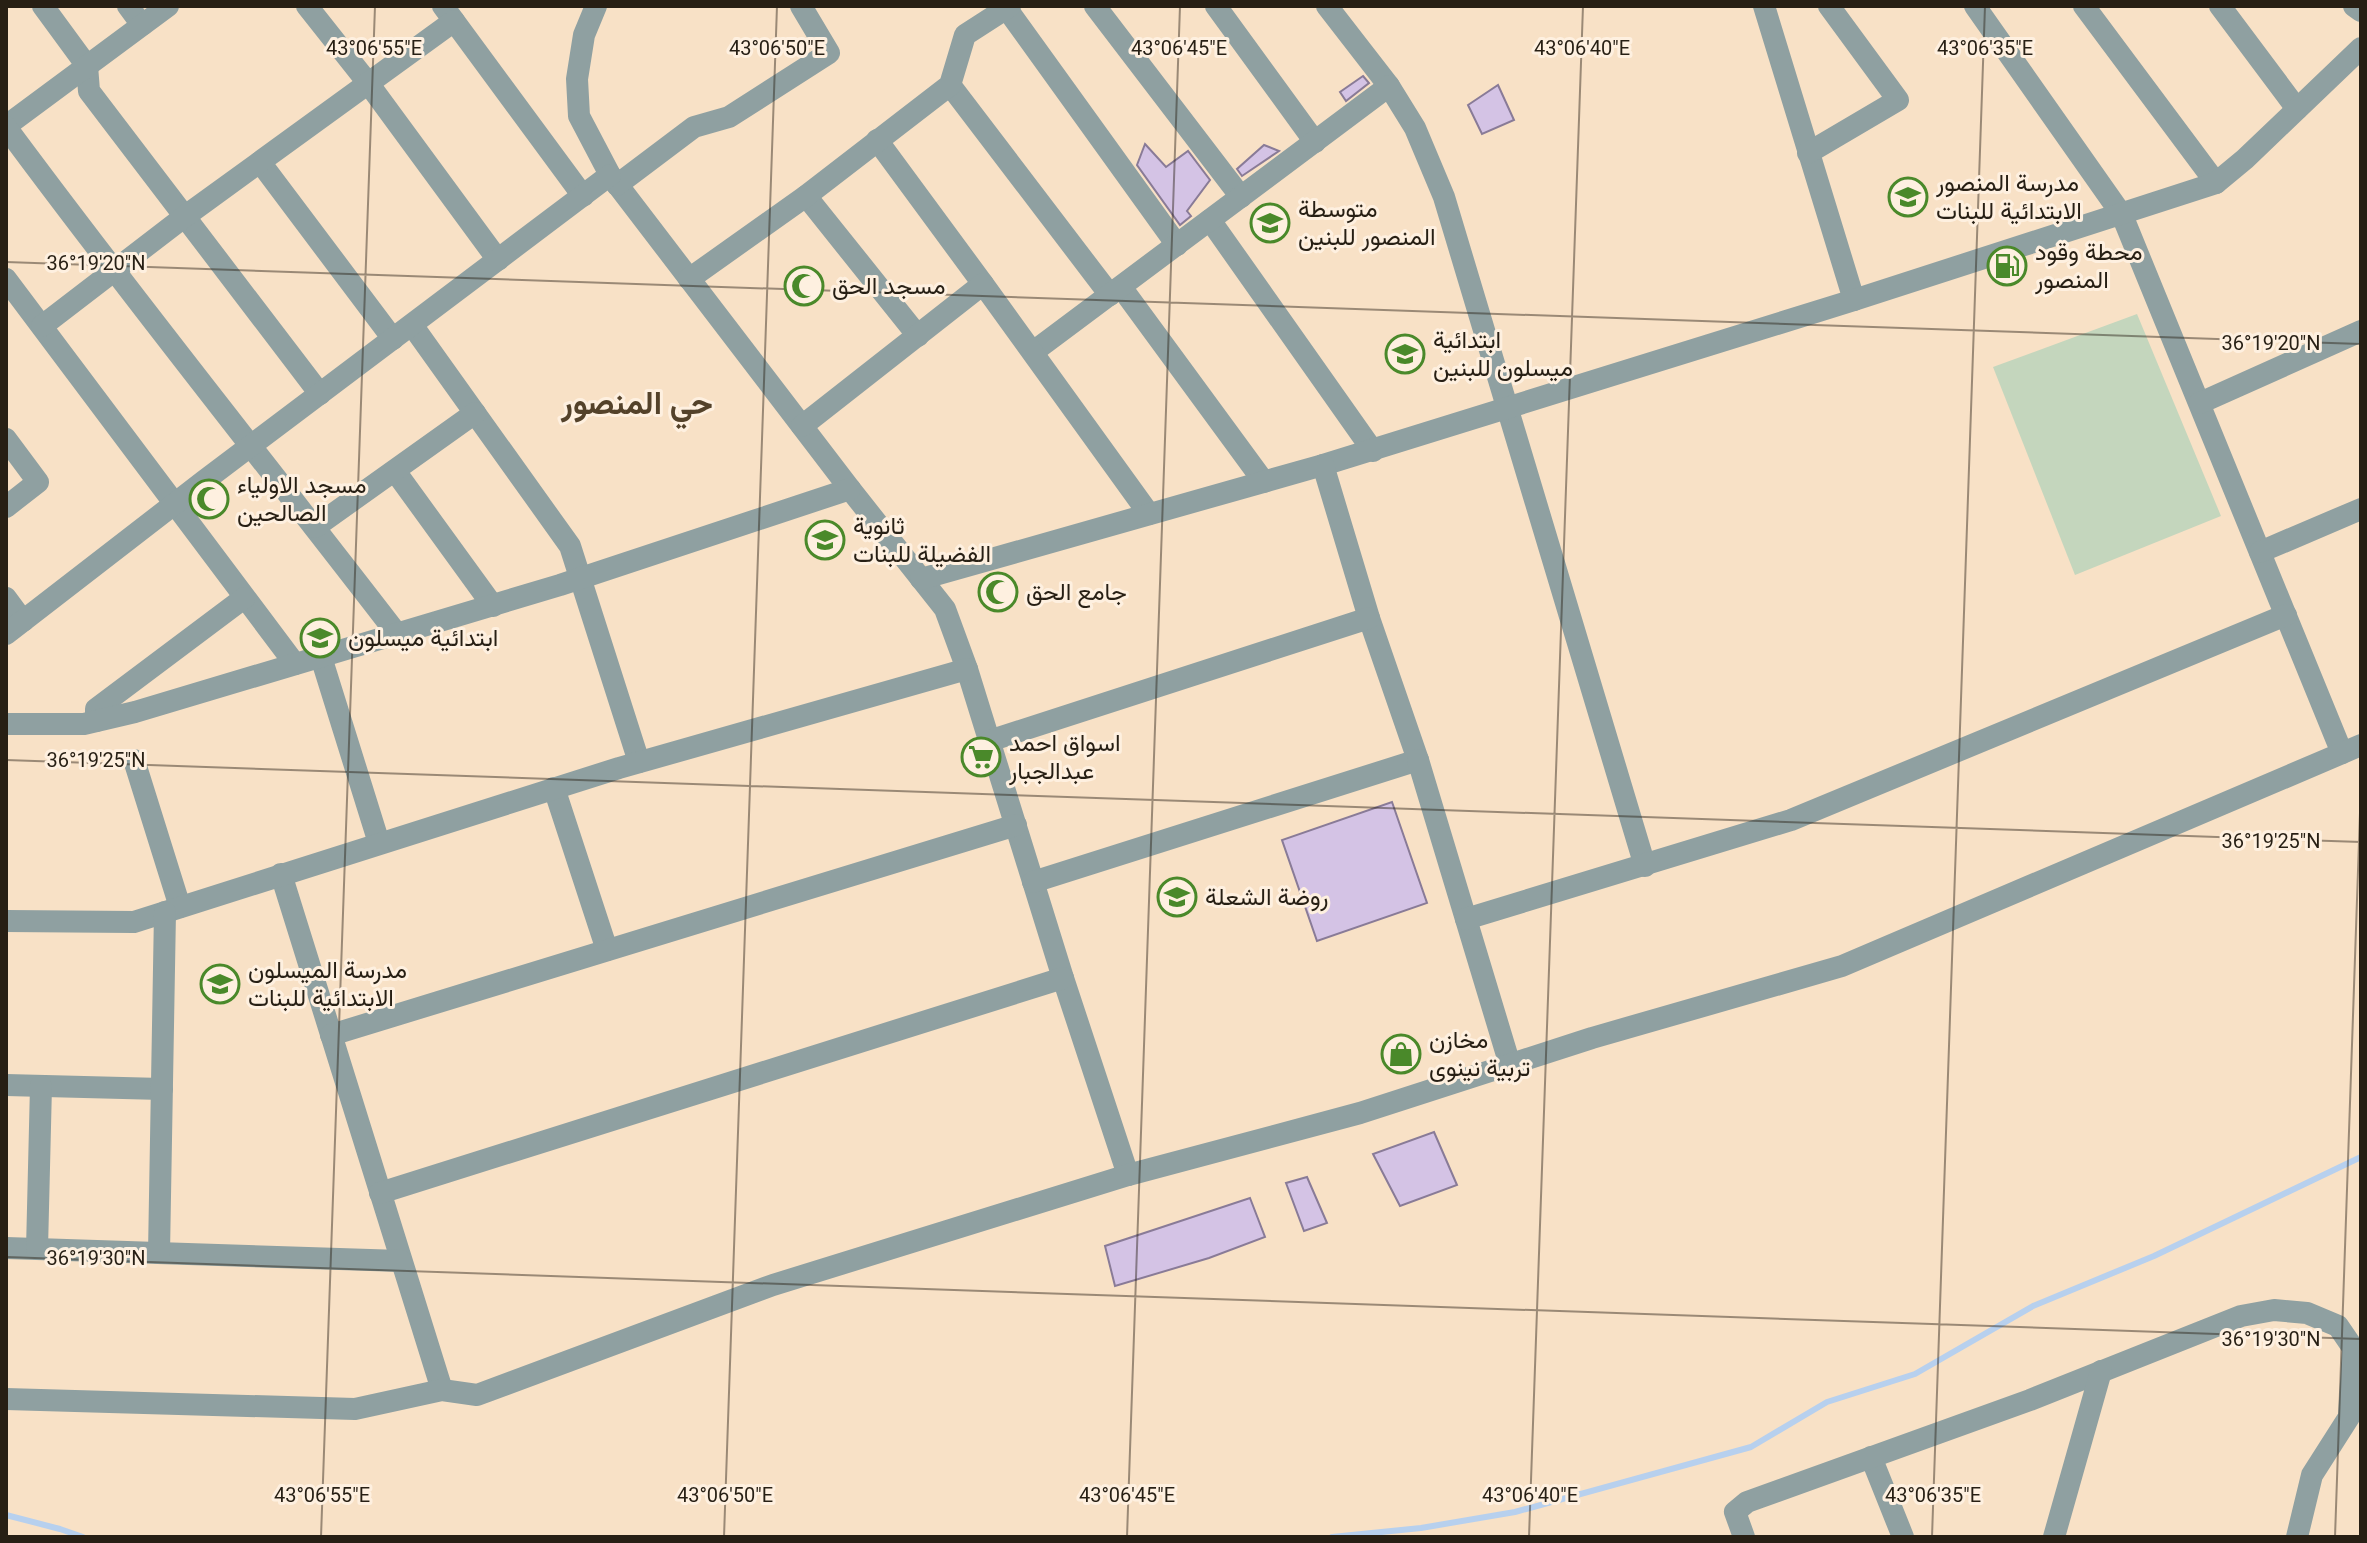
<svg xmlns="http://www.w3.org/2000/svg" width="2367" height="1543" font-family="Roboto,Vazirmatn,sans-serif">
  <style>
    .green { fill: #c4d6bd }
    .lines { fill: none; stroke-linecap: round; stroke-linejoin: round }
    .stream { stroke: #b7d0ee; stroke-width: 6 }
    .building { fill: #d4c3e5; stroke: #897b97; stroke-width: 2 }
    .street { stroke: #8fa0a1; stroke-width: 22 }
    .ticks { fill: none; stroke: #271f14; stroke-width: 2; stroke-opacity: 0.45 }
    .labels { text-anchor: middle; stroke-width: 6; stroke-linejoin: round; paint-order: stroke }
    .poi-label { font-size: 24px; fill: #271f14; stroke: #fef0e0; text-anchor: start }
    .district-label { font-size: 32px; font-weight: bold; fill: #54422a; stroke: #fef0e0 }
    .ticks-label { font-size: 20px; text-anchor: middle; fill: #271f14; stroke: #fef0e0; stroke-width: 6; stroke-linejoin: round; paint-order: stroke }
  </style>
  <rect width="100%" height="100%" fill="#f8e1c6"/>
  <polygon class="green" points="2137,314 2221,516 2075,575 1993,367"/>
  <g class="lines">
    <g class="stream">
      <polyline points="6,1515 60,1529 83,1537"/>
      <polyline points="1332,1537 1421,1528 1515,1512 1751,1447 1827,1402 1915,1374 2033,1306 2154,1256 2361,1157"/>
    </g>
  </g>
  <g class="building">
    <polygon points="1363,76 1369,83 1346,101 1340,92"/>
    <polygon points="1498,85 1514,120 1482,134 1468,105"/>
    <polygon points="1145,144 1166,167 1188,151 1210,180 1187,211 1191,216 1180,225 1137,165"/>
    <polygon points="1264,145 1279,151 1242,176 1237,169"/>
    <polygon points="1392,802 1427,903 1317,941 1282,840"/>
    <polygon points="1434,1132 1457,1185 1400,1206 1373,1154"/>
    <polygon points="1307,1177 1327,1223 1304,1231 1286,1183"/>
    <polygon points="1250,1198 1265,1237 1209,1258 1115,1286 1105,1246"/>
  </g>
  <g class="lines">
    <g class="street">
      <polyline points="43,6 87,66 89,91 320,394"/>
      <polyline points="128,6 142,25"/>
      <polyline points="307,6 368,83 498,260"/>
      <polyline points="443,6 583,196"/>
      <polyline points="596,6 584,35 577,79 579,116 610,175 850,489 945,609 967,669 1063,978 1128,1175"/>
      <polyline points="1095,6 1241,197"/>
      <polyline points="1216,6 1315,142"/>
      <polyline points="1327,6 1389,86"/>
      <polyline points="1764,6 1854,300"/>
      <polyline points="1975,6 2122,215 2342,753"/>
      <polyline points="2084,6 2216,183"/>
      <polyline points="2220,6 2297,109"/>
      <polyline points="2354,6 2361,11"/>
      <polyline points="1007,9 1177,245"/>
      <polyline points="950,85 1110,295"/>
      <polyline points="6,126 168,6"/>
      <path d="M6 127C133 299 267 465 397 634"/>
      <polyline points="877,140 983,284"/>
      <polyline points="1808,153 1898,100 1829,6"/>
      <polyline points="260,162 393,339"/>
      <polyline points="617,185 694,127 729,117 829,53 801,6"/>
      <polyline points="806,196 918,336"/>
      <polyline points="1210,220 1373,451"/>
      <polyline points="6,279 295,664"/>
      <polyline points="689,279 806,196 950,85 965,35 1010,6"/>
      <polyline points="1121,287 1264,482"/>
      <polyline points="412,325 570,546 639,762"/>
      <polyline points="42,326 184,217 454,21"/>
      <polyline points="1033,352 1389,86 1415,128 1444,197 1645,866"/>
      <polyline points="2200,403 2361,331"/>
      <polyline points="802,426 983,284 1149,514"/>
      <polyline points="6,439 38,482 6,507"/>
      <polyline points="1323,465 1854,300 2216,183 2245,159 2361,48"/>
      <polyline points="395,471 493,606"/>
      <polyline points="315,527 475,413"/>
      <polyline points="2260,552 2361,509"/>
      <polyline points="921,579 1323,465 1369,618 1418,760 1033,882"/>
      <polyline points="6,598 23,621"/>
      <polyline points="6,634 204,481 610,175"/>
      <polyline points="321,657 379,843"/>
      <polyline points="96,721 96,709 244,598"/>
      <polyline points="6,724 84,724 135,712 560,585 850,489"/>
      <polyline points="989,741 1369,618"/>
      <polyline points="134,760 180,907"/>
      <polyline points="1418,760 1510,1065"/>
      <polyline points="554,788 607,950"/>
      <polyline points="281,874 442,1390"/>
      <polyline points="1466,919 1791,820 2286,615"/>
      <polyline points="6,921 134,922 619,768 967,669"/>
      <polyline points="331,1035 1016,825"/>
      <polyline points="6,1085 162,1089"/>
      <polyline points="380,1193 1063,978"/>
      <polyline points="6,1248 401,1261"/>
      <polyline points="37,1249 41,1086"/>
      <polyline points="159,1253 165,912"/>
      <polyline points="6,1399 355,1409 442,1390 477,1395 773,1285 1128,1175 1360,1113 1592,1038 1842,966 2361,745"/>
      <polyline points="1871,1457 1903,1537"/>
      <polyline points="1744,1537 1735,1512 1747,1502 2030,1400 2241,1316 2274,1310 2307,1313 2338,1326 2353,1348 2349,1417 2312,1475 2297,1537"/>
      <polyline points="2054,1537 2101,1371"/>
    </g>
  </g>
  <path class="ticks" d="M6 262 2361 344M6 760 2361 842M6 1257 2361 1339M321 1537 375 6M724 1537 777 6M1127 1537 1180 6M1529 1537 1583 6M1932 1537 1985 6M2335 1537 2361 784"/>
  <defs>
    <symbol id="school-ring" viewBox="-11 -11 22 22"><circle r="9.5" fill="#fef0e0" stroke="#4a892a" stroke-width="1.5"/><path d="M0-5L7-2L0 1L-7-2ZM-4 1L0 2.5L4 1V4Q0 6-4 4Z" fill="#4a892a"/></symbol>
    <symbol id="fuel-ring" viewBox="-11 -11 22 22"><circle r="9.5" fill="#fef0e0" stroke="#4a892a" stroke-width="1.5"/><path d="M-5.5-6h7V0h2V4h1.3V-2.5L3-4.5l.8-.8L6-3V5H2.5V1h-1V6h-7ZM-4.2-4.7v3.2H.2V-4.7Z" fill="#4a892a"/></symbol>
    <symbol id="mosque-ring" viewBox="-11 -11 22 22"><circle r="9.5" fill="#fef0e0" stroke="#4a892a" stroke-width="1.5"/><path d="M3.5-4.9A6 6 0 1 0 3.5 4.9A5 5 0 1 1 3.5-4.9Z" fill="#4a892a"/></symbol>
    <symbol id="supermarket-ring" viewBox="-11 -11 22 22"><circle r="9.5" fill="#fef0e0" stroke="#4a892a" stroke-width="1.5"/><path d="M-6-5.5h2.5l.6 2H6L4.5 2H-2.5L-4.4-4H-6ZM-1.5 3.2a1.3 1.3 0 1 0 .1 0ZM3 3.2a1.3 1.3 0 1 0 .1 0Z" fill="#4a892a"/></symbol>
    <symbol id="shop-ring" viewBox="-11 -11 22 22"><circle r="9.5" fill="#fef0e0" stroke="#4a892a" stroke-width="1.5"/><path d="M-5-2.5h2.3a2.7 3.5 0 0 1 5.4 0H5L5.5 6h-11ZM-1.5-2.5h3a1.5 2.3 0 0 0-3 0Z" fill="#4a892a"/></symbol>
  </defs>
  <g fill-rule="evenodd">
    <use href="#school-ring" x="1886" y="175" width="44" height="44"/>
    <use href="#school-ring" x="1248" y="201" width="44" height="44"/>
    <use href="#fuel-ring" x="1985" y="244" width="44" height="44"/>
    <use href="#mosque-ring" x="782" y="264" width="44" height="44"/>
    <use href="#school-ring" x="1383" y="332" width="44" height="44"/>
    <use href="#mosque-ring" x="187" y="477" width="44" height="44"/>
    <use href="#school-ring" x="803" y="518" width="44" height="44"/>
    <use href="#mosque-ring" x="976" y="570" width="44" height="44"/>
    <use href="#school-ring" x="298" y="616" width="44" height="44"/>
    <use href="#supermarket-ring" x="959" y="735" width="44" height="44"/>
    <use href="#school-ring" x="1155" y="875" width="44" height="44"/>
    <use href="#school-ring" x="198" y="962" width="44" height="44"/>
    <use href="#shop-ring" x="1379" y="1032" width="44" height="44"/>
  </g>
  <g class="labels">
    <g class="poi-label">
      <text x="1936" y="191">مدرسة المنصور<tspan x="1936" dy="28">الابتدائية للبنات</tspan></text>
      <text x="1298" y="217">متوسطة<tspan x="1298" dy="28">المنصور للبنين</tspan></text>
      <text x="2035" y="260">محطة وقود<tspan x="2035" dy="28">المنصور</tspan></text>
      <text x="832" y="294">مسجد الحق</text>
      <text x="1433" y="348">ابتدائية<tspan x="1433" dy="28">ميسلون للبنين</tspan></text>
      <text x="237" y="493">مسجد الاولياء<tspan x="237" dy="28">الصالحين</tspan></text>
      <text x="853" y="534">ثانوية<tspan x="853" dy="28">الفضيلة للبنات</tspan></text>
      <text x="1026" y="600">جامع الحق</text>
      <text x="348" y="646">ابتدائية ميسلون</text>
      <text x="1009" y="751">اسواق احمد<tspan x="1009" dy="28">عبدالجبار</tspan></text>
      <text x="1205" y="905">روضة الشعلة</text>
      <text x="248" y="978">مدرسة الميسلون<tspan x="248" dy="28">الابتدائية للبنات</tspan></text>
      <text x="1429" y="1048">مخازن<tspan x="1429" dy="28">تربية نينوى</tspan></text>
    </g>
    <g class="district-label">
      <text x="637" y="414">حي المنصور</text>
    </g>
  </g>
  <g class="ticks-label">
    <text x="374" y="55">43°06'55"E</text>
    <text x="777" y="55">43°06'50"E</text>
    <text x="1179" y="55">43°06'45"E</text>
    <text x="1582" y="55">43°06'40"E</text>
    <text x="1985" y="55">43°06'35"E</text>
    <text x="96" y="270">36°19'20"N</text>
    <text x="2271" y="350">36°19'20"N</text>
    <text x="96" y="767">36°19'25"N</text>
    <text x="2271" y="848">36°19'25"N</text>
    <text x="96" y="1265">36°19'30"N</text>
    <text x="2271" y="1346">36°19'30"N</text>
    <text x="322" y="1502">43°06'55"E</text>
    <text x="725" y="1502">43°06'50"E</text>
    <text x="1127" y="1502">43°06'45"E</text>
    <text x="1530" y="1502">43°06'40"E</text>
    <text x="1933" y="1502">43°06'35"E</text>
  </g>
  <rect width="2367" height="1543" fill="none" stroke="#271f14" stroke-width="16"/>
</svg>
